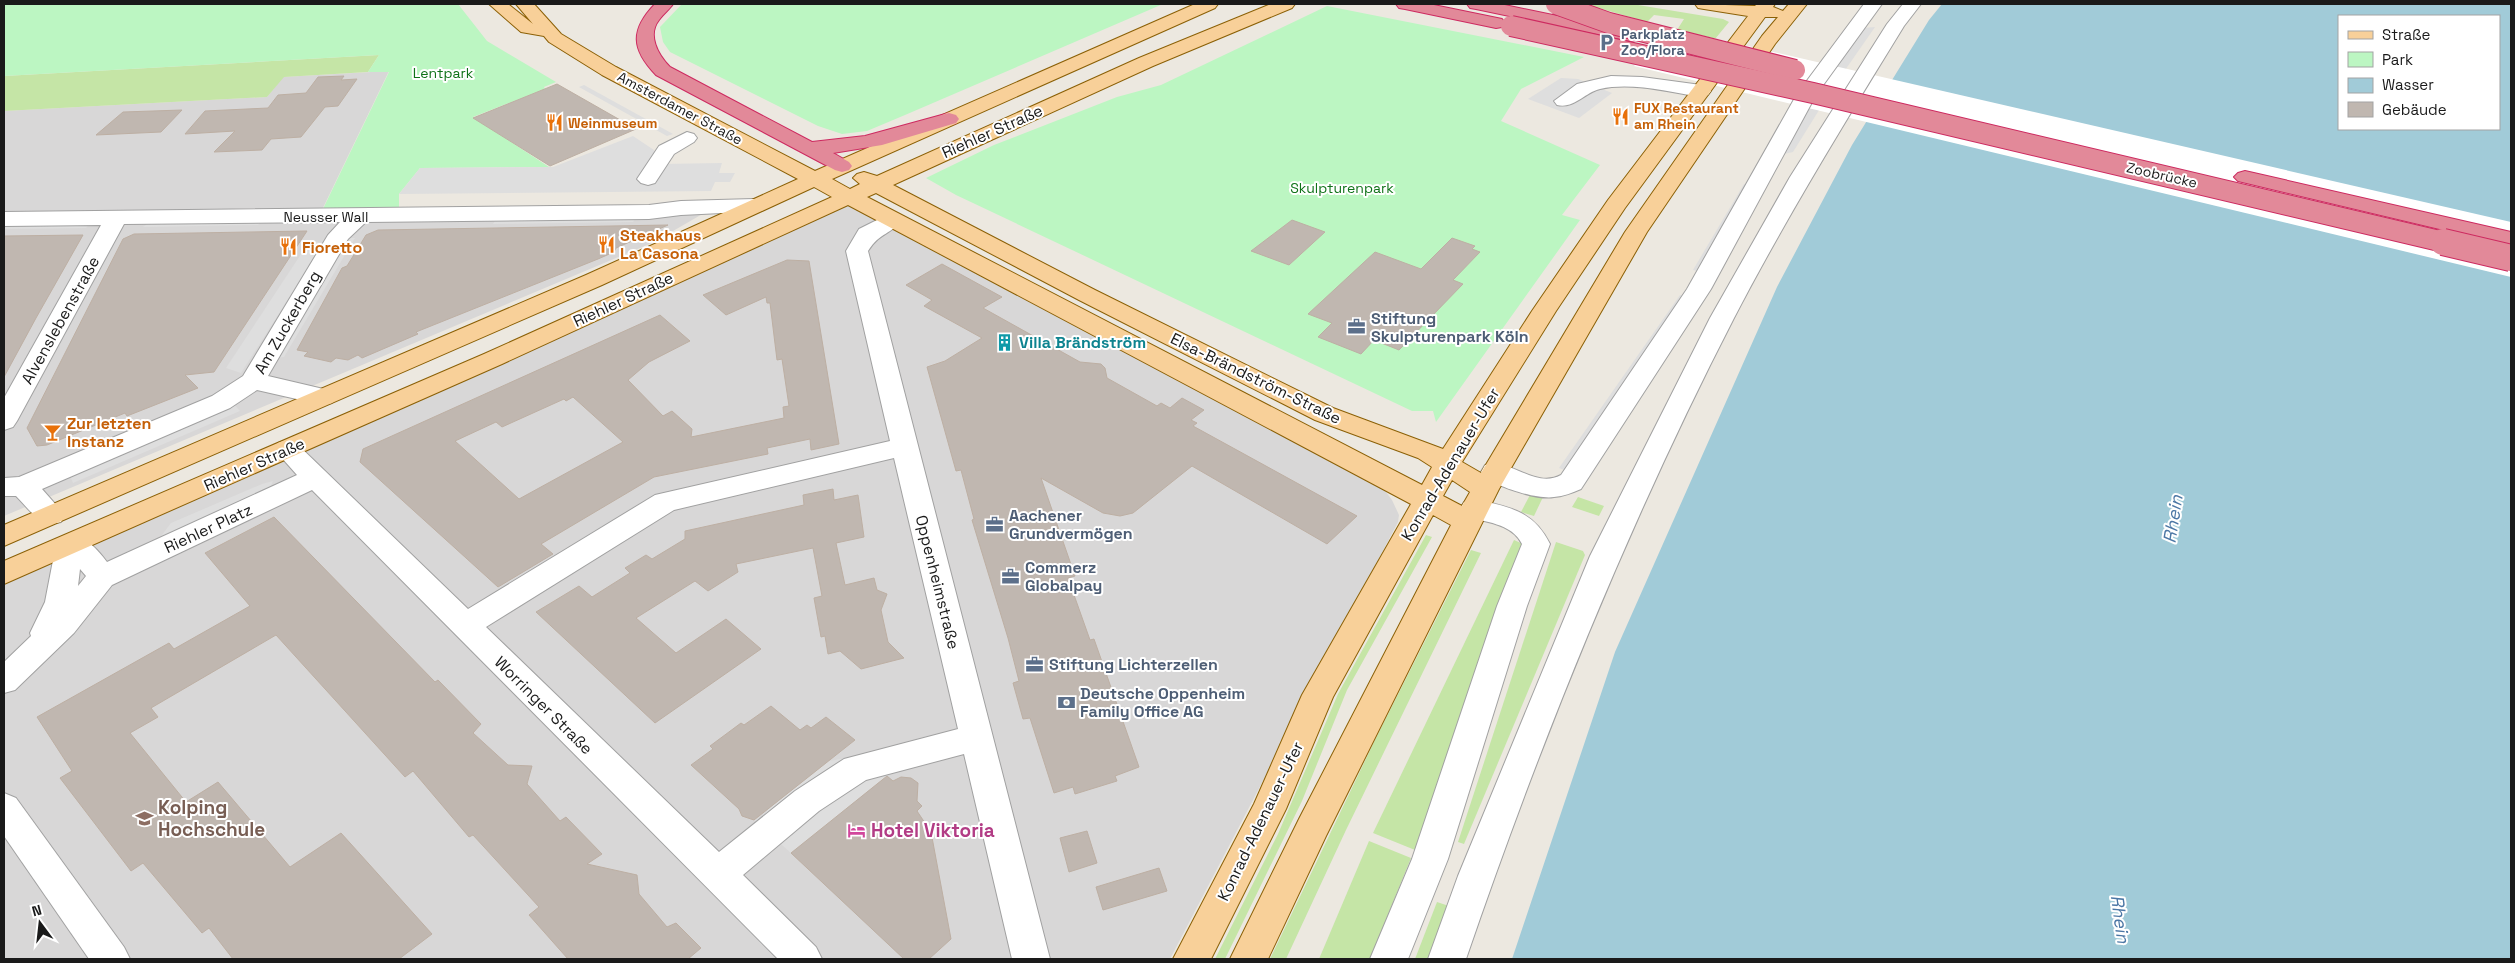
<svg xmlns="http://www.w3.org/2000/svg" width="2515" height="963" font-family="'Space Grotesk',sans-serif">
  <style>
    .residential { fill: #d8d7d7 }
    .grass { fill: #c5e5a6 }
    .park { fill: #bcf6c2 }
    .parking { fill: #dedede }
    .water { fill: #a1cbd8; fill-rule: evenodd }
    .pier { fill: #fff }
    .building { fill: #c0b7b0; stroke: #bdafa3; fill-rule: evenodd }
    .lines { fill: none; stroke-linecap: round; stroke-linejoin: round }
    .minor-casing { stroke: #a1a1a1; stroke-width: 2 }
    .major-casing { stroke: #8b6006; stroke-width: 2 }
    .highway-casing { stroke: #cd2a60; stroke-width: 2 }
    .minor { fill: #fff; fill-rule: evenodd }
    .major { fill: #f8d099; fill-rule: evenodd }
    .highway { fill: #e28999; fill-rule: evenodd }
    .highway-bridge-far1-casing { stroke: #cd2a60; stroke-width: 22; stroke-linecap: butt }
    .highway-bridge-casing { stroke: #cd2a60; stroke-width: 28; stroke-linecap: butt }
    .highway-bridge-far1 { stroke: #e28999; stroke-width: 20 }
    .highway-bridge { stroke: #e28999; stroke-width: 26 }
    .labels { text-anchor: middle; stroke-width: 4; stroke-linejoin: round; paint-order: stroke }
    .far-service-label { font-size: 14px; font-weight: bold; fill: #4e5e75; stroke: #fff; text-anchor: start }
    .far-park-label { font-size: 14px; fill: #0f7218; stroke: #fff }
    .far-street-label { font-size: 14px; fill: #1a1a1a; stroke: #fff }
    .far-food-label { font-size: 14px; font-weight: bold; fill: #c56008; stroke: #fff; text-anchor: start }
    .street-label { font-size: 16px; fill: #1a1a1a; stroke: #fff }
    .food-label { font-size: 16px; font-weight: bold; fill: #c56008; stroke: #fff; text-anchor: start }
    .service-label { font-size: 16px; font-weight: bold; fill: #4e5e75; stroke: #fff; text-anchor: start }
    .culture-label { font-size: 16px; font-weight: bold; fill: #0d838f; stroke: #fff; text-anchor: start }
    .water-label { font-size: 18px; font-style: italic; fill: #4c77a5; stroke: #fff }
    .near-education-label { font-size: 19px; font-weight: bold; fill: #785e54; stroke: #fff; text-anchor: start }
    .near-hotel-label { font-size: 19px; font-weight: bold; fill: #b23c85; stroke: #fff; text-anchor: start }
  </style>
  <rect width="100%" height="100%" fill="#ece8e0"/>
  <g class="residential">
    <polygon points="389,71 321,212 718,205 654,242 4,516 4,111 267,97 283,77"/>
    <polygon points="845,204 1383,488 1392,500 1399,515 1398,522 1170,959 4,959 4,583"/>
  </g>
  <g class="grass">
    <polygon points="1585,4 1632,4 1723,19 1729,22 1715,39 1677,30 1684,19 1654,15 1647,22"/>
    <polygon points="379,55 368,72 284,77 267,97 4,111 4,76"/>
    <polygon points="1531,493 1543,497 1534,516 1521,512"/>
    <polygon points="1578,497 1604,506 1599,516 1572,507"/>
    <polygon points="1426,535 1432,537 1347,690 1302,801 1225,959 1215,959 1278,834 1338,694"/>
    <polygon points="1514,540 1523,544 1415,850 1373,833"/>
    <polygon points="1556,542 1583,551 1585,555 1464,844 1458,842"/>
    <polygon points="1471,550 1481,553 1346,830 1286,959 1270,959 1375,740"/>
    <polygon points="1369,841 1411,858 1370,959 1319,959"/>
    <polygon points="1437,902 1449,906 1429,959 1415,959"/>
  </g>
  <g class="park">
    <polygon points="4,4 458,4 487,41 556,82 544,87 545,89 473,117 549,167 420,168 399,194 399,210 321,213 389,72 368,72 379,55 4,76"/>
    <polygon points="682,4 1163,4 905,115 867,131 842,134 818,126 670,52 663,42 660,27"/>
    <polygon points="1327,6 1584,57 1521,89 1501,121 1600,165 1562,215 1580,220 1436,422 1433,411 1412,411 956,195 926,178 994,145 1117,97 1161,85"/>
  </g>
  <g class="parking">
    <polygon points="1875,27 1834,86 1793,152 1779,155 1803,114 1862,28"/>
    <polygon points="1561,78 1578,79 1612,93 1579,118 1528,99"/>
    <polygon points="584,85 673,134 667,136 579,87"/>
    <polygon points="633,136 654,150 661,164 722,163 719,173 735,173 730,182 715,182 711,191 399,194 420,168 553,167"/>
    <polygon points="1744,184 1751,186 1701,272 1693,270"/>
    <polygon points="635,219 633,222 493,224 495,221"/>
    <polygon points="261,222 258,225 143,227 147,224"/>
    <polygon points="89,225 86,228 4,229 4,226"/>
    <polygon points="343,238 355,238 284,357 270,358"/>
    <polygon points="313,241 324,243 241,373 226,368 307,245"/>
    <polygon points="1680,295 1686,297 1567,471 1559,468"/>
    <polygon points="233,403 240,411 73,483 69,474"/>
    <polygon points="273,481 267,494 156,543 171,523 262,484"/>
    <polygon points="927,736 931,758 887,776 791,853 754,820 764,816 768,809 829,761 858,756"/>
  </g>
  <path class="water" d="M1942 4H2511V959H1512L1615 652 1777 287 1852 145 1929 20ZM2339 16H2499V129H2339Z"/>
  <polygon class="pier" points="1665,27 2511,222 2511,277 1634,66"/>
  <g class="building">
    <polygon points="344,76 341,80 357,79 338,106 325,107 301,137 271,139 262,150 214,152 235,131 185,134 205,111 268,108 278,95 306,93 318,77"/>
    <polygon points="557,84 636,129 550,166 473,118"/>
    <polygon points="182,110 161,132 96,135 123,112"/>
    <polygon points="1292,220 1325,232 1289,265 1251,251"/>
    <polygon points="668,225 616,248 614,252 598,259 416,332 418,334 362,358 358,355 348,360 336,358 331,362 304,356 308,352 297,350 342,268 347,266 366,235 378,230"/>
    <polygon points="307,231 214,372 185,375 198,388 127,416 125,413 47,445 37,446 27,428 123,239 134,234"/>
    <polygon points="83,235 36,318 4,377 4,236"/>
    <polygon points="1452,238 1475,246 1472,249 1480,252 1453,280 1463,284 1399,350 1374,340 1361,354 1318,337 1332,323 1308,314 1375,252 1421,269"/>
    <path d="M787 260 809 261 839 444 811 450 810 439 767 448 768 454 654 477 541 544 553 554 498 587 360 462 363 449 660 315 690 341 649 362 628 380 663 416 672 411 692 429 691 437 784 418 783 407 789 406 782 359 777 360 770 303H767L766 297 726 315 703 295ZM573 397 623 442 519 499 455 441 496 422 502 427 564 399 566 401Z"/>
    <polygon points="942,264 1002,297 983,308 1080,362 1101,364 1105,368 1107,378 1157,406 1161,403 1170,408 1182,398 1204,410 1191,420 1197,423 1193,426 1357,516 1327,544 1192,466 1133,513 1120,516 1103,513 1041,478 1075,576 1068,578 1090,640 1094,639 1139,767 1115,776 1117,781 1075,794 1073,787 1054,793 1030,718 1023,719 1013,683 1019,681 1008,638 972,520 974,519 961,470 956,471 927,367 945,361 982,338 924,306 932,300 906,285"/>
    <polygon points="833,489 834,500 858,495 864,537 836,543 845,585 874,578 877,590 887,594 881,610 888,642 904,658 861,669 840,651 828,654 825,636 821,637 814,598 822,596 813,548 736,564 738,572 708,591 695,581 636,618 676,653 726,619 761,649 655,723 536,612 579,586 592,597 630,573 625,568 646,555 652,559 685,539 685,531 804,505 803,495"/>
    <polygon points="274,517 435,682 438,680 481,724 473,733 508,765 532,766 527,784 560,821 566,817 602,854 587,864 637,875 639,894 667,927 676,923 701,948 688,959 568,959 529,915 539,907 473,835 469,837 413,771 405,777 276,635 151,708 158,717 130,733 186,802 218,782 290,867 341,833 432,934 399,959 233,959 209,928 202,933 143,863 131,871 60,778 72,771 37,717 169,643 174,649 250,606 205,553"/>
    <polygon points="771,706 800,730 807,725 811,728 826,717 855,740 754,820 742,816 739,809 691,765 713,749 710,746 741,723 744,725"/>
    <polygon points="887,776 893,781 901,777 911,778 918,783 917,801 922,806 917,811 931,832 951,939 929,959 904,959 791,853"/>
    <polygon points="1087,831 1097,863 1069,872 1060,838"/>
    <polygon points="1159,868 1167,891 1103,910 1096,887"/>
  </g>
  <g class="lines">
    <defs>
      <g id="minor">
        <path d="M1864 4H1882L1816 95 1711 289 1581 489C1572 493 1564 496 1554 497 1538 500 1490 486 1481 472L1485 465C1511 458 1535 489 1561 475L1687 289 1797 94Z"/>
        <path d="M1903 4H1921L1904 26C1845 122 1786 218 1734 318 1628 524 1541 740 1466 959H1428L1458 876 1590 556 1710 318 1790 177 1887 24Z"/>
        <path d="M1611 76 1642 77 1701 85 1708 87 1711 91 1708 95 1701 97C1669 92 1632 82 1600 89 1584 93 1574 109 1557 105L1554 101 1577 84Z"/>
        <polygon points="687,132 694,134 697,138 694,142 674,154 655,183 648,185 641,183 637,179 659,146"/>
        <path d="M754 199 762 201 765 206 762 211 681 215 649 219 366 222 348 239 268 376 332 391 336 397 332 403 323 405 257 390 230 408 42 489 65 515 61 522C40 528 30 510 16 496H4V478L19 477 212 396 243 376 328 235 340 222 124 224 17 421 13 427 4 430V398L101 225 4 226V212L649 205 681 201Z"/>
        <path d="M891 213 899 215 902 220C892 234 880 232 868 251L1050 959H1012L964 754 866 780 819 811 743 875 816 947 822 959H778L312 490 112 585 74 633 15 690 4 693V662L31 636 30 633 45 602 56 545 60 538C81 531 95 546 107 562L297 475 274 449 278 443 287 440 296 443 468 609 655 495 890 441 846 251 859 229ZM894 458 958 729 844 759 795 791 719 852 486 627 674 510ZM80 569 86 576 78 586Z"/>
        <path d="M1474 499C1509 507 1533 510 1550 544L1527 606 1448 859 1408 959H1370L1412 859 1497 606 1522 544C1512 523 1484 522 1464 516L1460 509 1464 502Z"/>
        <polygon points="4,793 16,798 124,947 130,959 89,959 4,836"/>
      </g>
      <path id="major" d="M489 4H508L533 24 516 4H534L561 34 616 67 815 171 1195 4H1218L1215 8 832 179 850 189 860 184 853 178 857 174 864 172 877 176 1139 58 1271 4H1295L1292 8 1153 66 893 185 1095 290 1333 408 1443 449 1532 311 1608 200 1748 16 1704 9 1698 8 1695 4 1755 6 1757 4H1775L1773 7 1783 11 1789 4H1807L1775 44 1647 232 1499 489 1326 836 1268 959H1230L1299 819 1451 525 1433 515 1333 697 1286 809 1211 959H1173L1254 804 1302 695 1411 504 848 205 502 364 4 584V561L484 354 832 197 814 187 602 285 4 546V525L586 275 798 179 602 75 549 42 544 36 521 32ZM1765 17H1778L1762 36 1625 232 1481 473 1462 462 1556 311 1625 208ZM876 193 1079 300 1315 420 1418 458 1432 467 1422 485 867 197ZM1452 480 1470 492 1462 506 1443 496Z"/>
      <g id="highway">
        <path d="M655 4H673C669 10 663 14 659 20 647 35 658 55 670 67L812 142 865 136 949 113 956 115 959 119 956 123 882 145 833 153 849 162 852 166 849 170 842 172 835 170 656 75C631 49 630 30 655 4Z"/>
        <polygon points="1396,4 1429,4 1502,19 1505,23 1502,27 1496,28 1405,9 1399,8"/>
        <polygon points="1467,4 1500,4 1630,31 1636,32 1639,36 1636,40 1630,41 1476,9 1470,8"/>
        <polygon points="2245,171 2511,232 2511,246 2238,181 2234,177 2238,173"/>
      </g>
    </defs>
    <use href="#minor" class="minor-casing"/>
    <use href="#major" class="major-casing"/>
    <use href="#highway" class="highway-casing"/>
    <use href="#minor" class="minor"/>
    <use href="#major" class="major"/>
    <use href="#highway" class="highway"/>
    <defs>
      <g id="highway-bridge-far1">
        <polyline points="1556,4 1609,23 1795,70"/>
        <polyline points="1511,26 1813,93 2448,243"/>
      </g>
      <polyline id="highway-bridge" points="2443,242 2511,258"/>
    </defs>
    <use href="#highway-bridge-far1" class="highway-bridge-far1-casing"/>
    <use href="#highway-bridge" class="highway-bridge-casing"/>
    <use href="#highway-bridge-far1" class="highway-bridge-far1"/>
    <use href="#highway-bridge" class="highway-bridge"/>
  </g>
  <defs>
    <symbol id="parking-bare" viewBox="-9 -9 18 18"><path d="M-3.5-5.5H1a3.5 3.5 0 0 1 0 7H-1V5.5H-3.5ZM-1-3.4V-.6H.8a1.4 1.4 0 0 0 0-2.8Z" fill="#5c6f8a" stroke="#fff" stroke-width="2.5" paint-order="stroke"/></symbol>
    <symbol id="restaurant-bare" viewBox="-9 -9 18 18"><path d="M-5-6h1v4h1v-4h1v4h1v-4h1v5L-1.5 .5V6h-2V.5L-5-1ZM5-6V6H3V1.5H1.5Q1.5-4 5-6Z" fill="#e8710a" stroke="#fff" stroke-width="2.5" paint-order="stroke"/></symbol>
    <symbol id="office-bare" viewBox="-9 -9 18 18"><path d="M-6-3h4V-5.5h4V-3h4V5H-6ZM-1-4.5V-3h2v-1.5ZM-6 0V1H6V0Z" fill="#5c6f8a" stroke="#fff" stroke-width="2.5" paint-order="stroke"/></symbol>
    <symbol id="building-bare" viewBox="-9 -9 18 18"><path d="M-4-6H4V6H1V3H-1V6H-4ZM-2.5-4.3h1.7v1.8h-1.7ZM.8-4.3h1.7v1.8H.8ZM-2.5-1h1.7V.8h-1.7ZM.8-1h1.7V.8H.8Z" fill="#0f9aa8" stroke="#fff" stroke-width="2.5" paint-order="stroke"/></symbol>
    <symbol id="bar-bare" viewBox="-9 -9 18 18"><path d="M-6-5H6L.8 .8V4.5H3.5V6h-7V4.5H-.8V.8Z" fill="#e8710a" stroke="#fff" stroke-width="2.5" paint-order="stroke"/></symbol>
    <symbol id="bank-bare" viewBox="-9 -9 18 18"><path d="M-6-4H6V4H-6ZM0-2.3a2.3 2.3 0 1 0 0 4.6a2.3 2.3 0 1 0 0-4.6Z" fill="#5c6f8a" stroke="#fff" stroke-width="2.5" paint-order="stroke"/></symbol>
    <symbol id="university-bare" viewBox="-9 -9 18 18"><path d="M0-5L7-2L0 1L-7-2ZM-4 1L0 2.5L4 1V4Q0 6-4 4Z" fill="#8d6e63" stroke="#fff" stroke-width="2.5" paint-order="stroke"/></symbol>
    <symbol id="hotel-bare" viewBox="-9 -9 18 18"><path d="M-6-4.5h1.5V1H6V5H4.5V3h-9V5H-6ZM-4 0a1.8 1.8 0 1 1 3.6 0ZM.5 0V-2.5h3Q6-2.5 6 0Z" fill="#d1479c" stroke="#fff" stroke-width="2.5" paint-order="stroke"/></symbol>
  </defs>
  <g fill-rule="evenodd">
    <use href="#parking-bare" x="1594" y="30" width="25" height="25"/>
    <use href="#restaurant-bare" x="1608" y="104" width="25" height="25"/>
    <use href="#restaurant-bare" x="542" y="110" width="25" height="25"/>
    <use href="#restaurant-bare" x="594" y="232" width="25" height="25"/>
    <use href="#restaurant-bare" x="276" y="234" width="25" height="25"/>
    <use href="#office-bare" x="1344" y="314" width="25" height="25"/>
    <use href="#building-bare" x="992" y="330" width="25" height="25"/>
    <use href="#bar-bare" x="40" y="420" width="25" height="25"/>
    <use href="#office-bare" x="982" y="512" width="25" height="25"/>
    <use href="#office-bare" x="998" y="564" width="25" height="25"/>
    <use href="#office-bare" x="1022" y="652" width="25" height="25"/>
    <use href="#bank-bare" x="1054" y="690" width="25" height="25"/>
    <use href="#university-bare" x="132" y="806" width="25" height="25"/>
    <use href="#hotel-bare" x="844" y="818" width="25" height="25"/>
  </g>
  <g class="labels">
    <g class="far-service-label">
      <text x="1621" y="39">Parkplatz<tspan x="1621" dy="16">Zoo/Flora</tspan></text>
    </g>
    <g class="far-park-label">
      <text x="443" y="78">Lentpark</text>
      <text x="1342" y="193">Skulpturenpark</text>
    </g>
    <g class="far-street-label">
      <text transform="translate(680 108) rotate(28)" y="5">Amsterdamer Straße</text>
      <text transform="translate(2162 175) rotate(13)" y="5">Zoobrücke</text>
      <text x="326" y="222">Neusser Wall</text>
    </g>
    <g class="far-food-label">
      <text x="1634" y="113">FUX Restaurant<tspan x="1634" dy="16">am Rhein</tspan></text>
      <text x="568" y="128">Weinmuseum</text>
    </g>
    <g class="street-label">
      <text transform="translate(992 131) rotate(-24)" y="6">Riehler Straße</text>
      <text transform="translate(623 299) rotate(-25)" y="6">Riehler Straße</text>
      <text transform="translate(60 320) rotate(-61)" y="6">Alvenslebenstraße</text>
      <text transform="translate(287 322) rotate(-60)" y="6">Am Zuckerberg</text>
      <text transform="translate(1256 378) rotate(26)" y="6">Elsa-Brändström-Straße</text>
      <text transform="translate(254 464) rotate(-24)" y="6">Riehler Straße</text>
      <text transform="translate(1450 464) rotate(-59)" y="6">Konrad-Adenauer-Ufer</text>
      <text transform="translate(208 528) rotate(-25)" y="6">Riehler Platz</text>
      <text transform="translate(938 582) rotate(76)" y="6">Oppenheimstraße</text>
      <text transform="translate(544 705) rotate(45)" y="6">Worringer Straße</text>
      <text transform="translate(1260 821) rotate(-64)" y="6">Konrad-Adenauer-Ufer</text>
    </g>
    <g class="food-label">
      <text x="620" y="241">Steakhaus<tspan x="620" dy="18">La Casona</tspan></text>
      <text x="302" y="253">Fioretto</text>
      <text x="67" y="429">Zur letzten<tspan x="67" dy="18">Instanz</tspan></text>
    </g>
    <g class="service-label">
      <text x="1371" y="324">Stiftung<tspan x="1371" dy="18">Skulpturenpark Köln</tspan></text>
      <text x="1009" y="521">Aachener<tspan x="1009" dy="18">Grundvermögen</tspan></text>
      <text x="1025" y="573">Commerz<tspan x="1025" dy="18">Globalpay</tspan></text>
      <text x="1049" y="670">Stiftung Lichterzellen</text>
      <text x="1080" y="699">Deutsche Oppenheim<tspan x="1080" dy="18">Family Office AG</tspan></text>
    </g>
    <g class="culture-label">
      <text x="1019" y="348">Villa Brändström</text>
    </g>
    <g class="water-label">
      <text transform="translate(2173 519) rotate(-81)" y="6">Rhein</text>
      <text transform="translate(2120 919) rotate(82)" y="6">Rhein</text>
    </g>
    <g class="near-education-label">
      <text x="158" y="814">Kolping<tspan x="158" dy="22">Hochschule</tspan></text>
    </g>
    <g class="near-hotel-label">
      <text x="871" y="837">Hotel Viktoria</text>
    </g>
  </g>
  <rect width="2515" height="963" fill="none" stroke="#1a1a1a" stroke-width="10"/>
  <rect x="2338" y="15" width="162" height="115" fill="#ffffff" stroke="#a3a3a3"/>
  <rect x="2348" y="31" width="25" height="8" fill="#f8d099" stroke="#a3a3a3"/>
  <text x="2382" y="40" font-size="15" fill="#1a1a1a">Straße</text>
  <rect x="2348" y="52" width="25" height="15" fill="#bcf6c2" stroke="#a3a3a3"/>
  <text x="2382" y="65" font-size="15" fill="#1a1a1a">Park</text>
  <rect x="2348" y="78" width="25" height="15" fill="#a1cbd8" stroke="#a3a3a3"/>
  <text x="2382" y="90" font-size="15" fill="#1a1a1a">Wasser</text>
  <rect x="2348" y="102" width="25" height="15" fill="#c0b7b0" stroke="#a3a3a3"/>
  <text x="2382" y="115" font-size="15" fill="#1a1a1a">Gebäude</text>
  <g transform="translate(40 923) rotate(345)" stroke="#ffffff" stroke-width="4" paint-order="stroke">
  <path d="M0-4L9 19L0 12L-9 19Z" fill="#1a1a1a"/>
  <text y="-8" font-size="14" font-weight="bold" text-anchor="middle" fill="#1a1a1a">N</text>
  </g>
</svg>
